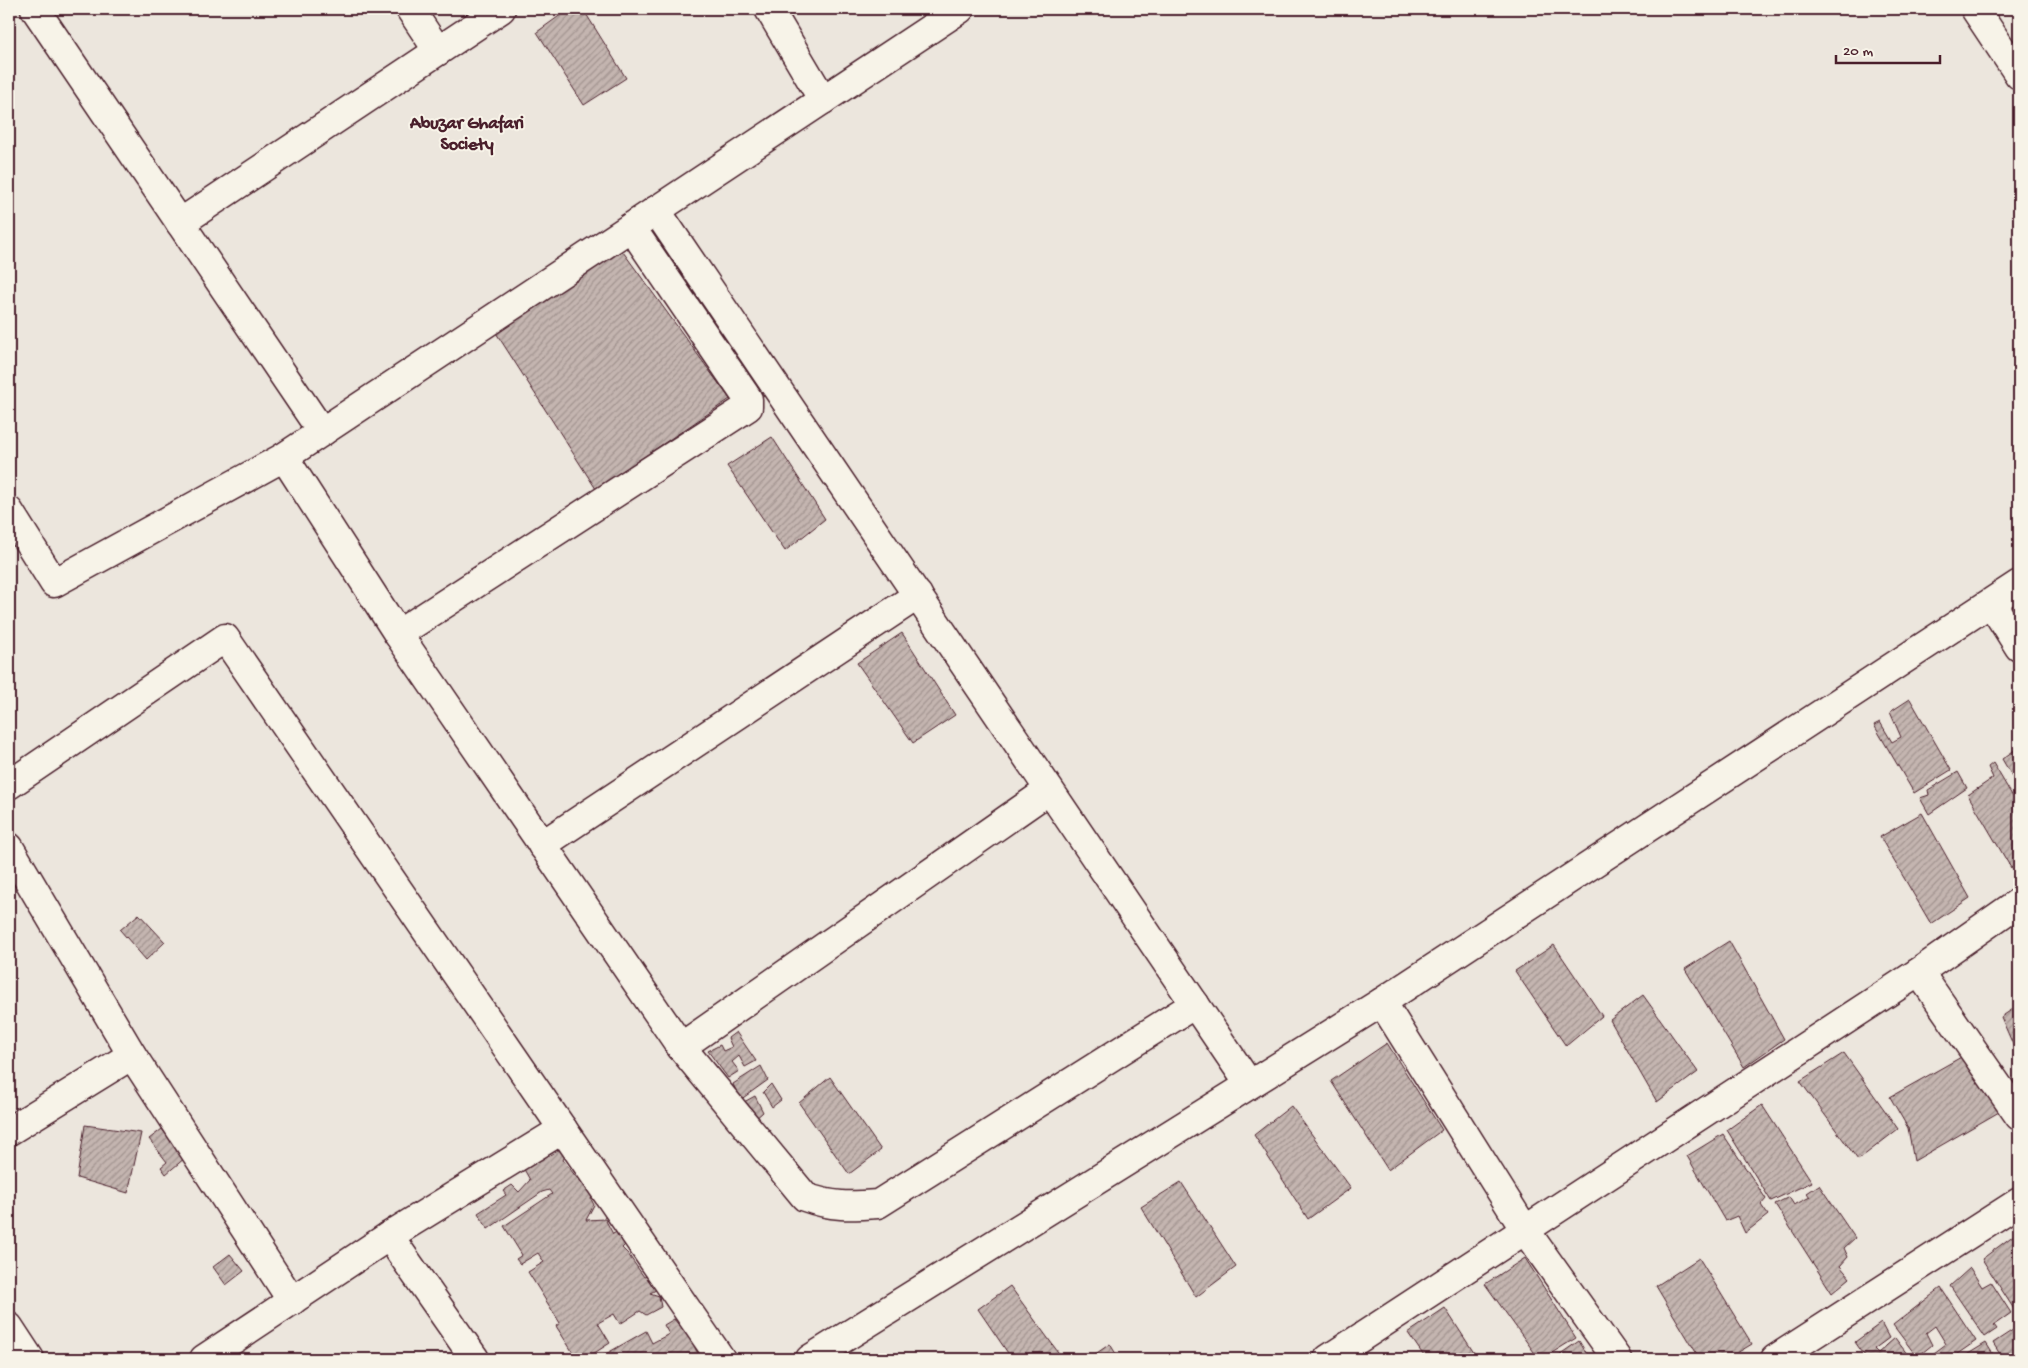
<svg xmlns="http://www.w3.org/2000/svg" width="2028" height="1368" font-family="'Gochi Hand',sans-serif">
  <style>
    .building { fill: url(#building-hatch); stroke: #4a1f2b }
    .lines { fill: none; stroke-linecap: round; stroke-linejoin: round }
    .minor-casing { stroke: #4a1f2b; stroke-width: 31 }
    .secondary-casing { stroke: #4a1f2b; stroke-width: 31 }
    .minor { stroke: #f7f3e8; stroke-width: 28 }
    .secondary { stroke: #f7f3e8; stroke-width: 28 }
    .labels { text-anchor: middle; stroke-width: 4; stroke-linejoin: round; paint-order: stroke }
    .neighbourhood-label { font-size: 18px; font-weight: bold; fill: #4a1f2b; stroke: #f7f3e8 }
  </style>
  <defs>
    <pattern id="building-hatch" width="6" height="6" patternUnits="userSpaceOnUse" patternTransform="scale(1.25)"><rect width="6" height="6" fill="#c4b5b0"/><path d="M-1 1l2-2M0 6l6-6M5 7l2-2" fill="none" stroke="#a1938f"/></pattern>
  </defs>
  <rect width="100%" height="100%" fill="#ece6dd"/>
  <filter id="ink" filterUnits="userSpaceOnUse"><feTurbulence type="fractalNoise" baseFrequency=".02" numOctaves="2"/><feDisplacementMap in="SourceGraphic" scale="10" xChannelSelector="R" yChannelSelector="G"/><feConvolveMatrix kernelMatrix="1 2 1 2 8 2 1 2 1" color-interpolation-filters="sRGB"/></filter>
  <g filter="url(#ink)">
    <g class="building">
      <polygon points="569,9 583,9 626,78 584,105 537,32"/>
      <polygon points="618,245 730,399 596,489 491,325"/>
      <polygon points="772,437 825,519 785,551 727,466"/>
      <polygon points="902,633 955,715 913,743 857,663"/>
      <polygon points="1910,699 1951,770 1914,793 1874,725 1880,722 1892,742 1901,737 1890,712"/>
      <polygon points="2019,747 2019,788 2002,759"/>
      <polygon points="1993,763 2019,807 2019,863 2011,868 1968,795 1993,778 1988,767"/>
      <polygon points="1958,772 1967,788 1929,814 1920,798 1929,795 1928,790"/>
      <polygon points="1922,813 1970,898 1931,924 1880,837"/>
      <polygon points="139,914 165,942 146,960 120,930"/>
      <polygon points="1729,941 1784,1039 1744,1067 1685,969"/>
      <polygon points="1554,945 1602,1016 1566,1046 1515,971"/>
      <polygon points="1643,995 1698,1072 1657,1102 1610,1020"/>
      <polygon points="2019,1005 2019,1055 2018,1056 2001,1017"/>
      <polygon points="736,1032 756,1061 745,1067 739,1056 732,1062 739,1071 728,1078 708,1051 720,1045 723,1051 732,1047 728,1038"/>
      <polygon points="1387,1043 1442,1130 1388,1170 1331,1081"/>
      <polygon points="1844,1053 1898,1129 1858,1160 1800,1081"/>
      <polygon points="1963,1056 1999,1112 1914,1161 1908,1128 1890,1097"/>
      <polygon points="761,1066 768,1080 740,1100 733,1084"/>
      <polygon points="830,1077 881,1150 849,1174 799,1103"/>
      <polygon points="771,1084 781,1100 772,1107 763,1092"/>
      <polygon points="755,1096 763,1112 754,1120 744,1102"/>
      <polygon points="1762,1105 1812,1182 1771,1201 1727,1130"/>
      <polygon points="1291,1106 1351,1188 1308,1219 1254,1135"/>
      <polygon points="85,1125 141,1133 128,1193 77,1178"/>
      <polygon points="162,1129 185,1158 166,1174 161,1167 167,1162 149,1139"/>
      <polygon points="1723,1134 1766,1199 1761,1205 1768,1215 1745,1233 1737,1216 1725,1221 1687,1156"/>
      <polygon points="551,1148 567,1152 563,1160 577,1178 586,1173 594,1192 591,1199 594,1205 586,1220 605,1219 613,1234 620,1230 627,1243 622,1248 628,1254 644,1277 652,1275 660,1288 650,1293 659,1296 661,1307 646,1315 640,1311 620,1324 614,1314 598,1323 610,1343 585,1359 577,1359 556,1326 560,1323 528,1272 544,1262 538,1253 520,1264 516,1259 522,1255 504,1226 552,1194 549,1190 542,1192 488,1229 478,1213 506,1195 503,1191 512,1185 519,1192 530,1180 521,1164 535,1156 547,1156"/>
      <polygon points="1181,1182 1236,1267 1196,1297 1141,1207"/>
      <polygon points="1819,1185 1855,1238 1844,1248 1848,1257 1840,1266 1850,1278 1832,1293 1775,1204 1789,1197 1794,1205 1810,1197 1807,1193"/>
      <polygon points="2014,1235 2019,1246 2019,1317 1982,1259"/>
      <polygon points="230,1254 244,1271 226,1285 213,1267"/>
      <polygon points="1525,1258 1576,1338 1542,1359 1539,1359 1485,1284"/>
      <polygon points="1699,1258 1752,1344 1727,1359 1700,1359 1656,1286"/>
      <polygon points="1970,1268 1982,1287 1991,1282 2011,1313 1994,1325 1997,1329 1985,1337 1950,1286"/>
      <polygon points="1010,1286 1063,1359 1012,1359 978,1309"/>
      <polygon points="1941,1288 1976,1341 1950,1359 1926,1359 1946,1344 1935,1326 1926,1333 1932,1345 1917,1357 1893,1325"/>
      <polygon points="1445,1308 1478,1359 1426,1359 1408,1333"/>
      <polygon points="674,1319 678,1324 687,1320 698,1340 695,1348 701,1359 597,1359 646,1331 652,1343 669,1334 664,1325"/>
      <polygon points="1881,1323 1889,1338 1874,1349 1878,1353 1895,1338 1911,1359 1867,1359 1855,1342"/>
      <polygon points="2019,1326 2019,1359 2003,1359 1993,1343"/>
      <polygon points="1579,1341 1590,1359 1553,1359"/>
      <polygon points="1986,1343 1996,1359 1960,1359"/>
      <polygon points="1110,1344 1119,1359 1088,1359"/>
    </g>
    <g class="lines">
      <defs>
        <g id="minor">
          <polyline points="35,9 322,432"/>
          <polyline points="410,9 438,51"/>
          <polyline points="769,9 823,100"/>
          <polyline points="960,9 284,457 398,634 681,1047 1049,790"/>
          <polyline points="656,210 1249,1084"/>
          <polyline points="180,223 501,9"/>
          <polyline points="9,511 54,583 284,457"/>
          <polyline points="1992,604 2019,647"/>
          <polyline points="398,634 748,407 748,399 631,227"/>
          <polyline points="9,785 225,638 721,1359"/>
          <polyline points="542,845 918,595"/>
          <polyline points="9,847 132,1055 292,1301"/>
          <polyline points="1919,972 2019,1116"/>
          <polyline points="1382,1002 1525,1230 1617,1359"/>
          <path d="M681 1047 805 1197C832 1207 850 1206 878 1204L1195 1004"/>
          <polyline points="9,1131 132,1055"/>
          <polyline points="389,1236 475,1359"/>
          <polyline points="9,1327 30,1359"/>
          <polyline points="204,1359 389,1236 563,1129"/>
          <polyline points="810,1359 1382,1002 2019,584"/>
          <polyline points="1328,1359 1919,972 2019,902"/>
          <polyline points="1775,1359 2019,1202"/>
        </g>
        <polyline id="secondary" points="1975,9 2019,75"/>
      </defs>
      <use href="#minor" class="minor-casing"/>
      <use href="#secondary" class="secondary-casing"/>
      <use href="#minor" class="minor"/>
      <use href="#secondary" class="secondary"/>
    </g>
  </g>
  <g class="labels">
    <g class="neighbourhood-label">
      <text x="467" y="128">Abuzar Ghafari<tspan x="467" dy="21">Society</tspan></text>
    </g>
  </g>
  <rect width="2028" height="1368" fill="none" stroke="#f7f3e8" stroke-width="30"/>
  <rect x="15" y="15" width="1998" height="1338" fill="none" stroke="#4a1f2b" stroke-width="2" filter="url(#ink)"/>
  <path d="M1836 55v8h104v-8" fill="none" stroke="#4a1f2b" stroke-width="2.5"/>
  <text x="1843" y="55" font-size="15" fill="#4a1f2b" stroke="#f7f3e8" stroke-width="4" paint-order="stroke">20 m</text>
</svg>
